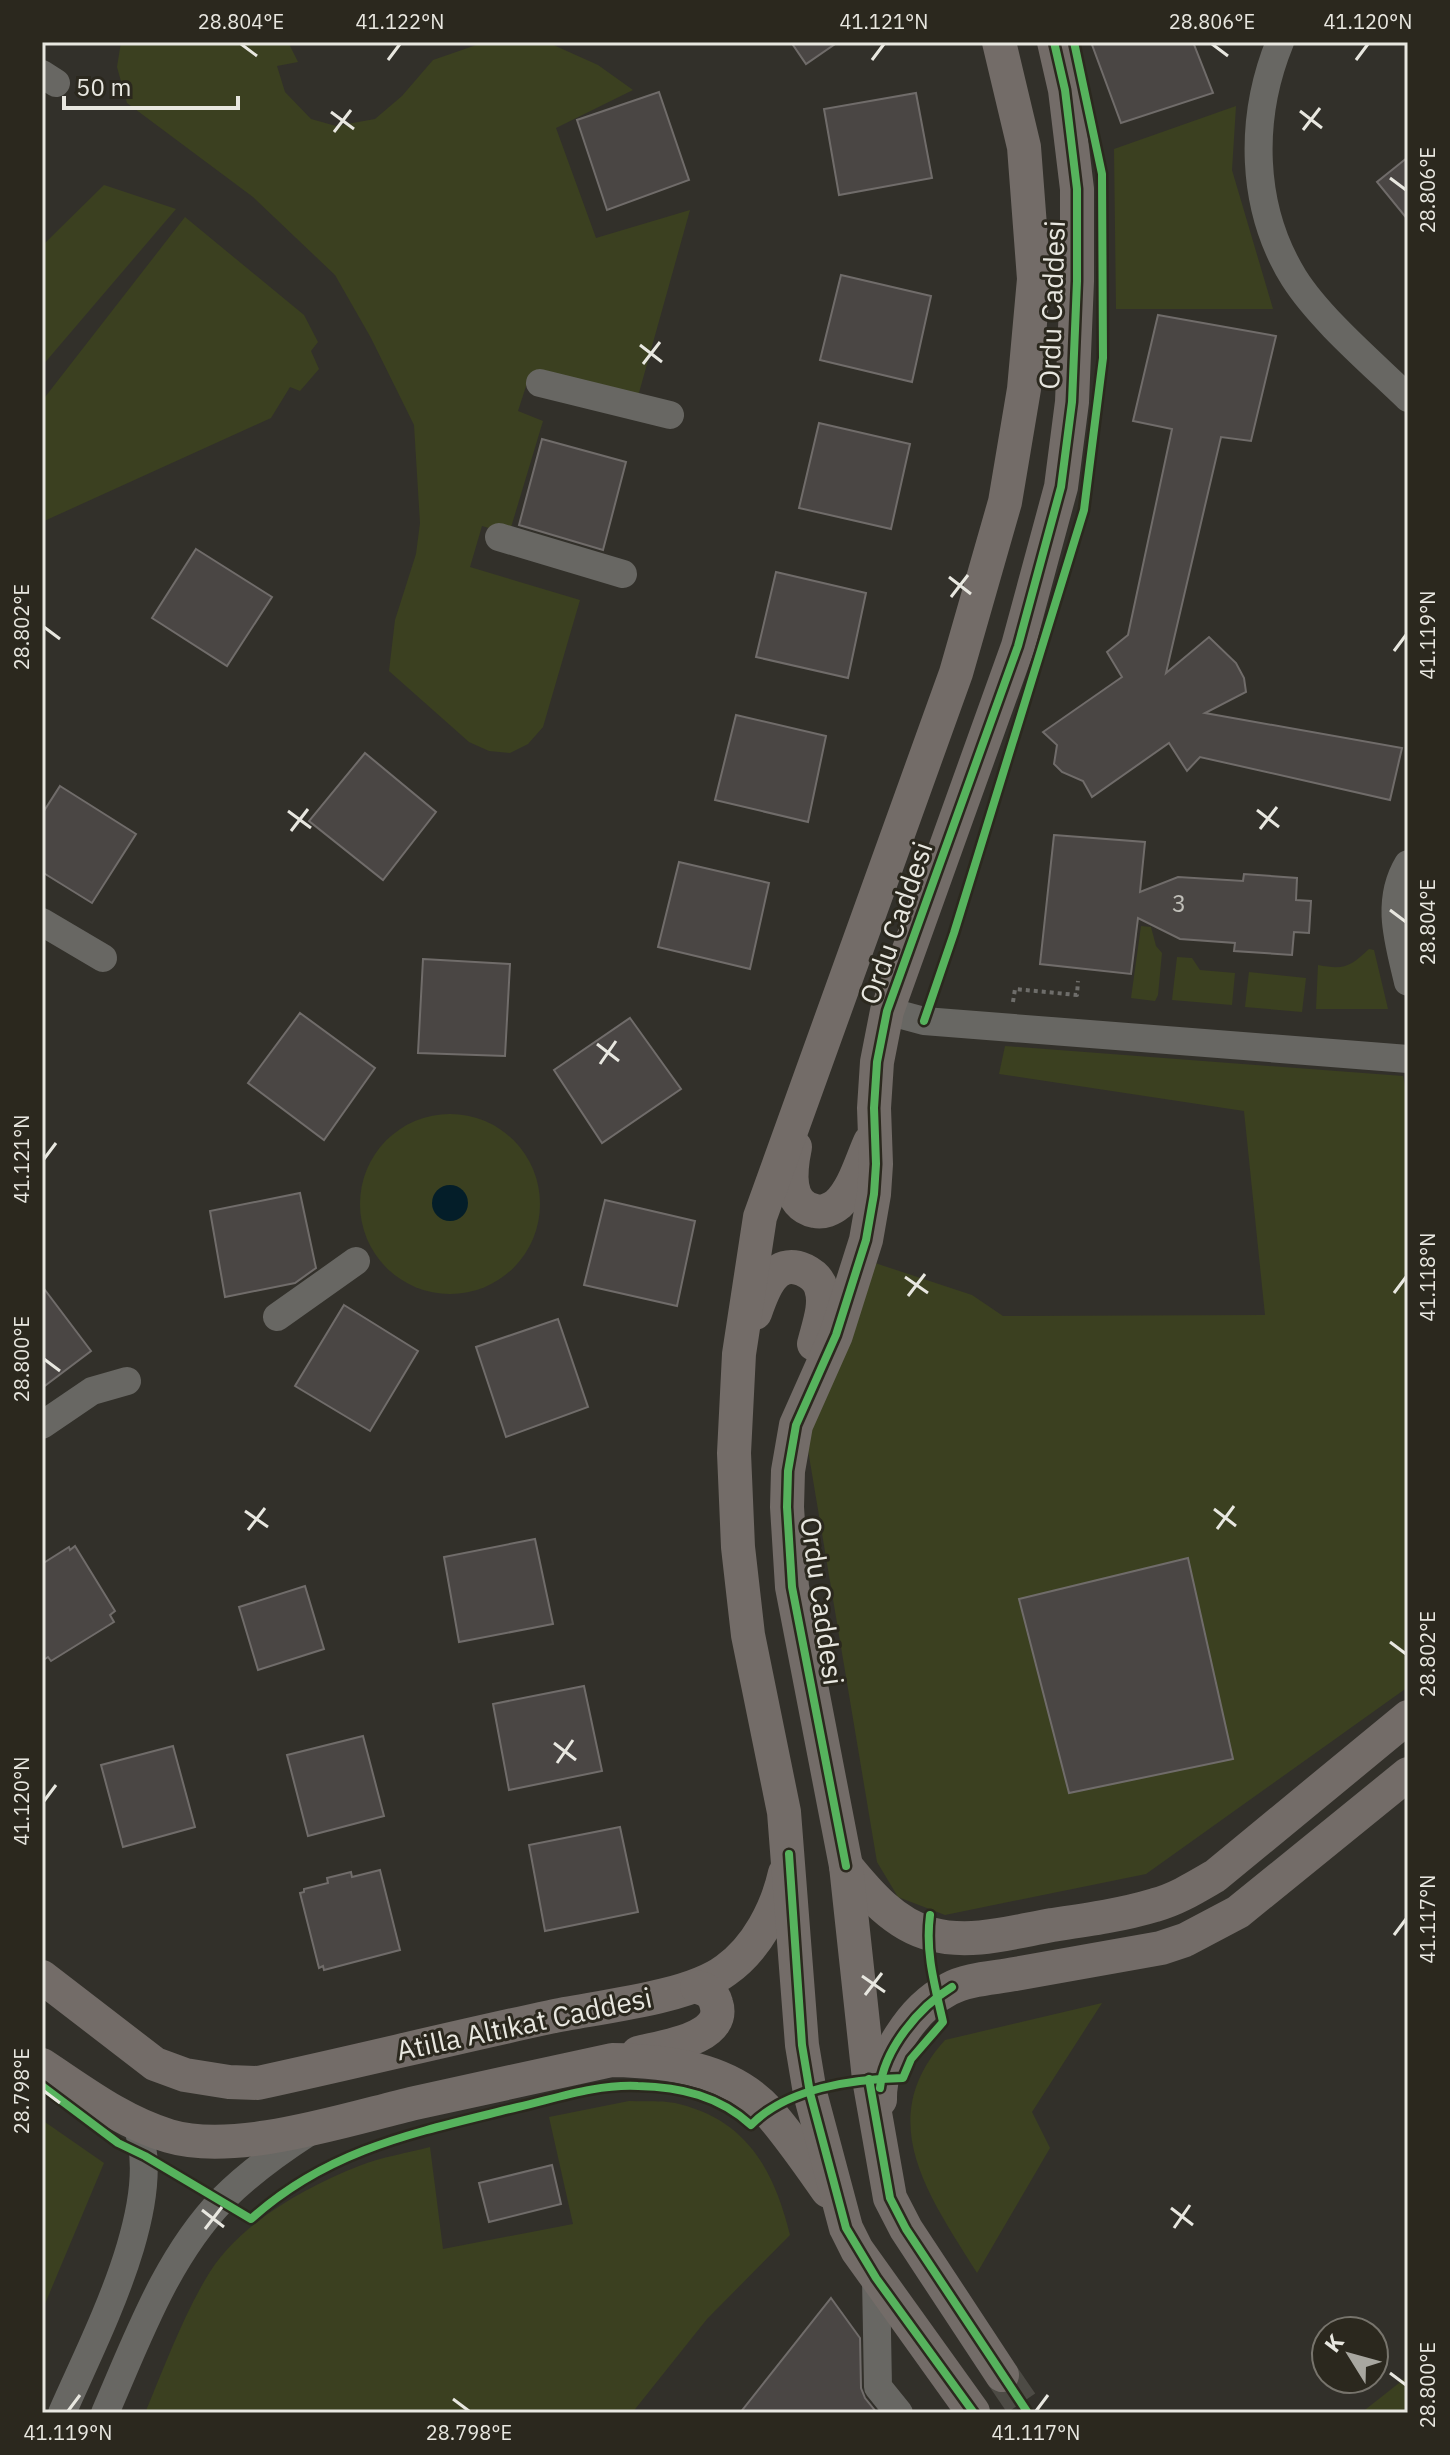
<svg xmlns="http://www.w3.org/2000/svg" width="1450" height="2455" font-family="'IBM Plex Sans',sans-serif">
  <style>
    .green { fill: #3b4020 }
    .water { fill: #041e29 }
    .building { fill: #4a4644; stroke: #706c6a; stroke-width: 2 }
    .lines { fill: none; stroke-linecap: round; stroke-linejoin: round }
    .major-tunnel { stroke: #4d4b45; stroke-width: 34; stroke-dasharray: 34 17; stroke-linecap: butt }
    .path { stroke: #6e6d6a; stroke-width: 4; stroke-dasharray: 4 4; stroke-linecap: butt }
    .minor { stroke: #686763; stroke-width: 28 }
    .major { stroke: #736c68; stroke-width: 34 }
    .cycleway-casing { stroke: #2b281e; stroke-width: 13 }
    .cycleway { stroke: #56b35d; stroke-width: 8 }
    .ticks { fill: none; stroke: #e8e7e0; stroke-width: 3 }
    .labels { text-anchor: middle; stroke-width: 6; stroke-linejoin: round; paint-order: stroke }
    .number-label { font-size: 24px; fill: #c0bfb9 }
    .street-label { font-size: 28px; fill: #e8e7e0; stroke: #2b281e }
    .neatline { fill: none; stroke: #e8e7e0; stroke-width: 3 }
    .ticks-label { font-size: 20px; text-anchor: middle; fill: #e8e7e0 }
  </style>
  <rect width="100%" height="100%" fill="#32302a"/>
  <g class="green">
    <polygon points="121,42 288,42 298,62 277,66 285,92 311,119 336,126 375,119 402,96 433,60 485,42 549,43 598,65 633,90 556,128 596,238 690,210 637,400 530,374 518,411 543,421 509,534 482,526 470,567 580,600 543,727 528,744 510,753 489,751 469,742 389,671 395,620 416,554 420,523 414,425 371,338 335,275 253,197 127,103 117,67"/>
    <polygon points="1236,106 1232,170 1273,309 1116,309 1114,149"/>
    <polygon points="104,185 176,209 42,366 42,246"/>
    <polygon points="185,217 304,315 318,342 311,351 319,369 300,391 290,387 271,418 42,522 42,401"/>
    <polygon points="1141,926 1151,927 1156,946 1162,953 1158,995 1155,1001 1131,998"/>
    <path d="M1369 949 1374 950 1388 1009H1316L1318 965C1344 970 1350 967 1369 949Z"/>
    <polygon points="1177,957 1192,958 1200,970 1235,973 1232,1005 1172,1000"/>
    <polygon points="1249,972 1306,978 1302,1012 1245,1007"/>
    <polygon points="1005,1046 1403,1076 1408,1101 1408,1687 1146,1874 945,1915 898,1897 877,1862 805,1432 875,1263 972,1295 1003,1316 1265,1315 1244,1111 999,1074"/>
    <circle cx="450" cy="1204" r="90"/>
    <path d="M1102 2003 1032 2112 1050 2148 977 2273C930 2197 872 2121 945 2040Z"/>
    <path d="M629 2101C645 2102 664 2100 679 2104 748 2121 774 2171 790 2235L707 2319 632 2413H145C163 2370 182 2319 205 2280 236 2225 303 2188 359 2166 382 2157 407 2153 430 2147L443 2249 573 2224 549 2117Z"/>
    <polygon points="42,2120 104,2163 42,2311"/>
    <polygon points="1408,2376 1408,2413 1361,2413"/>
  </g>
  <circle class="water" cx="450" cy="1203" r="18"/>
  <g class="building">
    <polygon points="791,42 838,42 806,64"/>
    <polygon points="1091,42 1193,42 1213,93 1121,123"/>
    <polygon points="659,92 689,180 607,210 577,120"/>
    <polygon points="916,93 932,178 839,195 824,109"/>
    <polygon points="1408,157 1408,220 1377,182"/>
    <polygon points="841,275 931,296 912,382 820,360"/>
    <polygon points="1158,315 1276,336 1251,441 1221,437 1166,673 1209,637 1236,663 1244,678 1246,692 1205,713 1402,748 1390,800 1200,757 1187,771 1169,743 1092,797 1083,781 1062,772 1054,764 1057,745 1043,732 1122,677 1107,652 1128,635 1172,429 1133,421"/>
    <polygon points="819,423 910,444 891,529 799,508"/>
    <polygon points="542,439 626,462 603,550 519,525"/>
    <polygon points="196,549 272,597 227,666 152,618"/>
    <polygon points="776,572 866,593 848,678 756,657"/>
    <polygon points="736,715 826,736 808,822 715,800"/>
    <polygon points="365,753 436,812 383,880 309,821"/>
    <polygon points="60,786 136,834 92,903 42,872 42,814"/>
    <polygon points="1054,835 1145,842 1140,892 1178,877 1243,881 1244,874 1297,878 1296,900 1311,901 1309,933 1294,932 1292,955 1234,951 1235,943 1180,939 1138,918 1131,974 1040,964"/>
    <polygon points="679,862 769,883 750,969 658,947"/>
    <polygon points="423,959 510,964 505,1056 418,1053"/>
    <polygon points="300,1013 375,1068 324,1140 248,1083"/>
    <polygon points="630,1018 681,1089 602,1143 554,1070"/>
    <polygon points="300,1193 316,1268 295,1283 225,1297 210,1211"/>
    <polygon points="605,1200 695,1221 677,1306 584,1285"/>
    <polygon points="42,1286 91,1351 42,1388"/>
    <polygon points="344,1305 418,1351 370,1431 295,1386"/>
    <polygon points="558,1319 588,1407 506,1437 476,1347"/>
    <polygon points="535,1539 553,1624 459,1642 444,1557"/>
    <polygon points="75,1546 115,1611 110,1615 114,1622 51,1661 48,1657 42,1661 42,1564 69,1547 70,1550"/>
    <polygon points="1188,1558 1233,1759 1069,1793 1019,1599"/>
    <polygon points="305,1586 324,1649 258,1670 239,1607"/>
    <polygon points="584,1686 602,1771 509,1790 493,1704"/>
    <polygon points="363,1736 384,1816 308,1836 287,1755"/>
    <polygon points="173,1746 195,1827 123,1847 101,1765"/>
    <polygon points="620,1827 638,1912 545,1931 529,1845"/>
    <polygon points="380,1870 400,1950 324,1970 323,1966 319,1968 300,1893 304,1892 304,1889 328,1883 327,1878 351,1872 352,1877"/>
    <polygon points="552,2165 561,2204 489,2222 479,2183"/>
    <polygon points="831,2298 860,2338 861,2388 865,2398 877,2413 740,2413"/>
  </g>
  <g class="lines">
    <polyline class="major-tunnel" points="1002,2375 1028,2413"/>
    <polyline class="path" points="1013,1002 1015,989 1077,995 1078,981"/>
    <g class="minor">
      <path d="M1280 42C1249 118 1250 207 1294 278 1320 319 1372 363 1408 398"/>
      <polyline points="42,74 56,83"/>
      <polyline points="540,383 670,415"/>
      <polyline points="499,537 623,574"/>
      <path d="M1408 864C1385 902 1399 943 1408 982"/>
      <polyline points="42,922 103,958"/>
      <polyline points="887,1011 924,1021 1408,1059"/>
      <polyline points="277,1317 356,1261"/>
      <polyline points="42,1425 92,1391 127,1381"/>
      <polyline points="876,2278 878,2387 899,2413"/>
      <path d="M62 2413C94 2339 168 2201 136 2124"/>
      <path d="M105 2413C137 2340 166 2258 223 2199 249 2173 278 2152 309 2132"/>
    </g>
    <g class="major">
      <path d="M795 1147C790 1171 786 1205 815 1211 823 1213 832 1209 838 1204 854 1189 861 1162 870 1142"/>
      <path d="M755 1313C763 1290 774 1257 804 1270 812 1274 819 1280 821 1288 827 1305 818 1327 814 1344"/>
      <path d="M846 1866C868 1893 895 1925 931 1934 970 1945 1013 1932 1052 1925 1086 1920 1122 1915 1155 1905 1177 1899 1196 1887 1215 1876L1408 1717"/>
      <path d="M42 1977 155 2064 185 2075 229 2082 258 2083C355 2062 452 2038 550 2017 598 2007 689 1998 726 1970 757 1948 777 1909 785 1873"/>
      <path d="M638 2053C661 2047 728 2039 716 2003 714 1994 706 1989 697 1987"/>
      <path d="M42 2065C83 2092 122 2122 169 2136 236 2156 347 2119 415 2103 481 2088 547 2074 612 2060 666 2061 729 2068 768 2111 790 2136 809 2164 828 2191"/>
      <path d="M880 2100C879 2059 912 2008 949 1989 967 1979 994 1978 1015 1974 1063 1965 1112 1957 1161 1948L1185 1940 1238 1912 1408 1774"/>
      <polyline points="1002,2375 906,2229 890,2198 869,2079 846,1866 792,1587 787,1507 788,1471 796,1425 836,1335 866,1240 874,1194 876,1164 874,1108 877,1062 887,1011 1018,646 1061,487 1072,402 1077,281 1077,189 1065,90 1054,42"/>
      <polyline points="973,2412 857,2250 846,2228 810,2093 802,2045 784,1812 748,1635 738,1547 734,1453 739,1354 760,1217 956,673 1005,502 1024,389 1034,279 1024,147 999,42"/>
    </g>
    <defs>
      <g id="cycleway">
        <polyline points="924,1021 954,933 1084,510 1103,358 1102,174 1074,42"/>
        <polyline points="789,1854 802,2045 810,2093 846,2228 876,2278 974,2413"/>
        <polyline points="846,1866 792,1587 787,1507 788,1471 796,1425 836,1335 866,1240 874,1194 876,1164 874,1108 877,1062 887,1011 1018,646 1061,487 1072,402 1077,281 1077,189 1065,90 1054,42"/>
        <polyline points="869,2079 890,2198 906,2229 1028,2413"/>
        <path d="M42 2086 118 2143 145 2156 251 2219C330 2148 418 2132 518 2107 557 2098 597 2084 638 2086 681 2087 719 2096 751 2125 787 2088 853 2079 903 2078L911 2059 943 2022C935 1986 925 1953 930 1915"/>
        <path d="M880 2088C884 2049 919 2007 952 1987"/>
      </g>
    </defs>
    <use href="#cycleway" class="cycleway-casing"/>
    <use href="#cycleway" class="cycleway"/>
  </g>
  <path class="ticks" d="M241 44 257 56M1212 44 1228 56M388 60 400 44M872 60 884 44M1356 60 1368 44M1300 111 1322 128M331 112 354 129M1303 130 1320 108M334 132 351 110M1390 178 1406 190M640 345 662 362M643 364 660 342M949 577 971 594M951 597 968 575M44 627 60 639M1394 651 1406 635M1257 810 1279 827M288 811 311 828M1260 829 1277 807M291 831 308 809M1390 910 1406 922M597 1044 619 1061M600 1064 616 1041M44 1159 56 1143M905 1277 928 1293M1394 1293 1406 1277M908 1296 925 1274M44 1359 60 1371M1214 1509 1236 1526M245 1511 268 1527M1217 1529 1234 1506M248 1530 265 1508M1390 1642 1406 1654M554 1743 576 1760M557 1763 573 1740M44 1801 56 1785M1394 1935 1406 1919M862 1976 885 1992M865 1995 882 1973M44 2091 60 2103M1171 2208 1193 2225M202 2210 224 2227M1174 2228 1190 2205M205 2229 222 2207M1390 2373 1406 2385M453 2399 469 2411M68 2411 80 2395M1036 2411 1048 2395"/>
  <g class="labels">
    <g class="number-label">
      <text x="1179" y="912">3</text>
    </g>
    <g class="street-label">
      <text transform="translate(1052 305) rotate(-88)" y="10">Ordu Caddesi</text>
      <text transform="translate(896 923) rotate(-71)" y="10">Ordu Caddesi</text>
      <text transform="translate(822 1601) rotate(82)" y="10">Ordu Caddesi</text>
      <text transform="translate(524 2024) rotate(-12)" y="10">Atilla Altıkat Caddesi</text>
    </g>
  </g>
  <rect width="1450" height="2455" fill="none" stroke="#2b281e" stroke-width="88"/>
  <g transform="translate(1350 2355) rotate(307)"><circle r="38" fill="#2b281e" stroke="#77746c" stroke-width="2"/>
  <path d="M0-6L14 30L0 20L-14 30Z" fill="#a8a7a0"/>
  <text y="-12" font-size="22" font-weight="bold" text-anchor="middle" fill="#e8e7e0">K</text>
  </g>
  <path d="M64 96v12h174v-12" fill="none" stroke="#e8e7e0" stroke-width="4"/>
  <text x="76" y="96" font-size="24" fill="#e8e7e0" stroke="#2b281e" stroke-width="6" paint-order="stroke">50 m</text>
  <rect x="44" y="44" width="1362" height="2367" class="neatline"/>
  <g class="ticks-label">
    <text x="241" y="29">28.804°E</text>
    <text x="400" y="29">41.122°N</text>
    <text x="884" y="29">41.121°N</text>
    <text x="1212" y="29">28.806°E</text>
    <text x="1368" y="29">41.120°N</text>
    <text transform="translate(1428 190) rotate(-90)" y="7">28.806°E</text>
    <text transform="translate(22 627) rotate(-90)" y="7">28.802°E</text>
    <text transform="translate(1428 635) rotate(-90)" y="7">41.119°N</text>
    <text transform="translate(1428 922) rotate(-90)" y="7">28.804°E</text>
    <text transform="translate(22 1159) rotate(-90)" y="7">41.121°N</text>
    <text transform="translate(1428 1277) rotate(-90)" y="7">41.118°N</text>
    <text transform="translate(22 1359) rotate(-90)" y="7">28.800°E</text>
    <text transform="translate(1428 1654) rotate(-90)" y="7">28.802°E</text>
    <text transform="translate(22 1801) rotate(-90)" y="7">41.120°N</text>
    <text transform="translate(1428 1919) rotate(-90)" y="7">41.117°N</text>
    <text transform="translate(22 2091) rotate(-90)" y="7">28.798°E</text>
    <text transform="translate(1428 2385) rotate(-90)" y="7">28.800°E</text>
    <text x="68" y="2440">41.119°N</text>
    <text x="469" y="2440">28.798°E</text>
    <text x="1036" y="2440">41.117°N</text>
  </g>
</svg>
